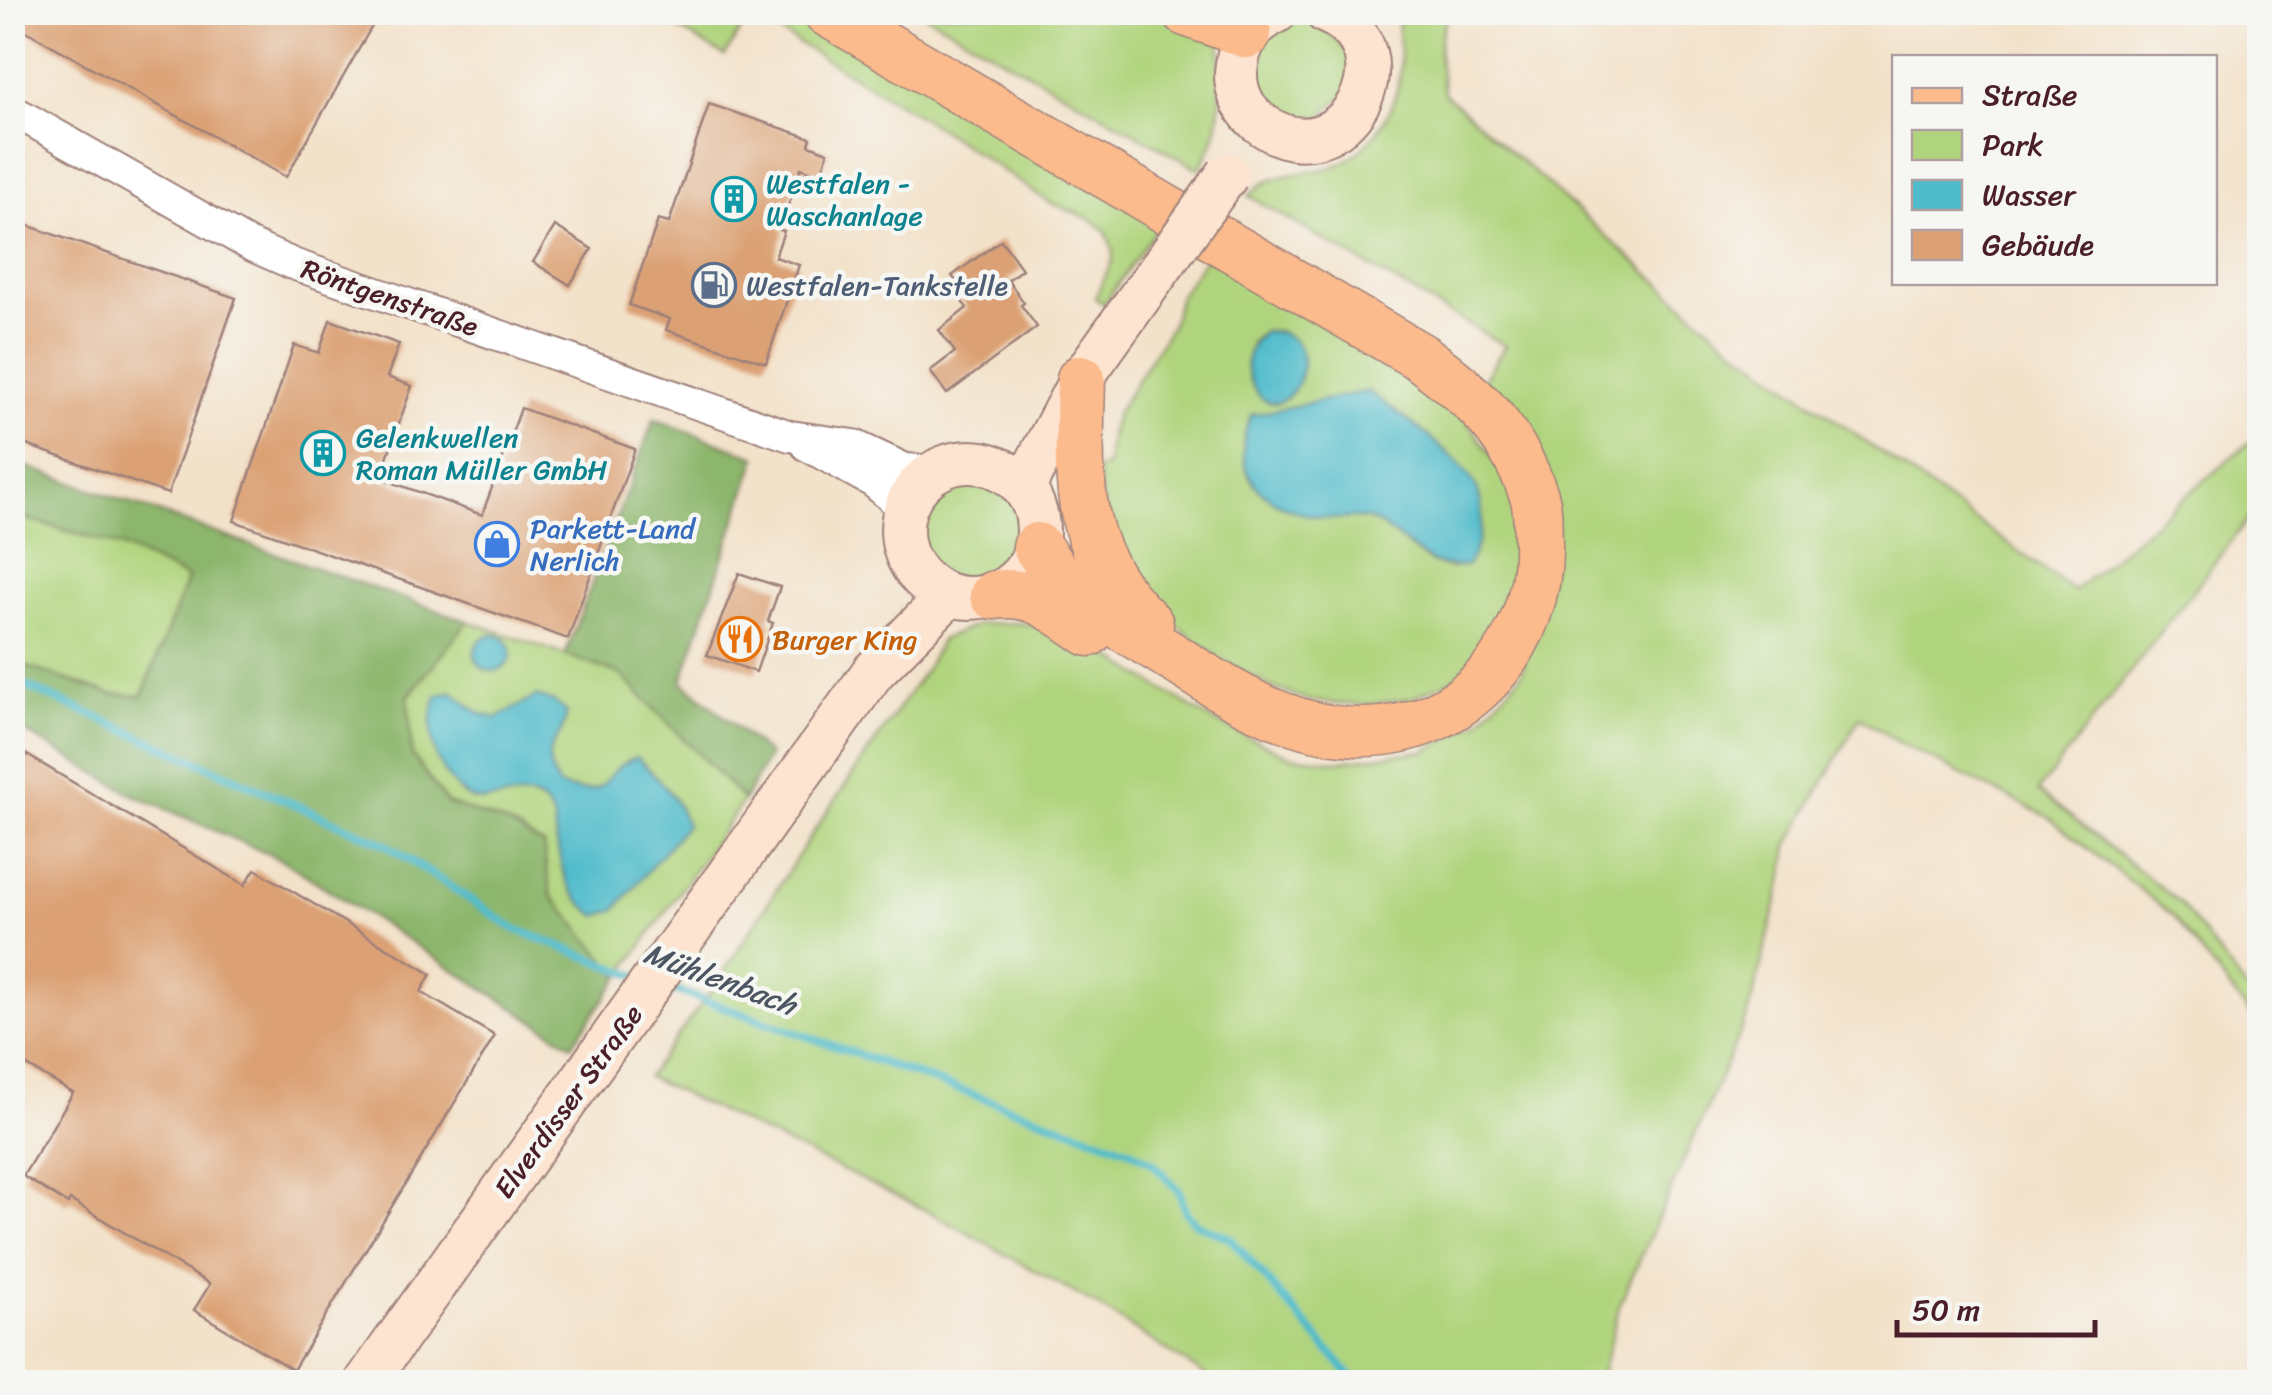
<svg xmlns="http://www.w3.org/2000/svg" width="2272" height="1395" font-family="Sriracha,sans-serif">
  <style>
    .green { fill: #b0d47d; stroke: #7d7a54; stroke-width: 2.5; fill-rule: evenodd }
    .forest { fill: #8cb66c; stroke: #6b6a4c; stroke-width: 2.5 }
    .water { fill: #4fbbcb; stroke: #4c6d7b; stroke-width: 2.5 }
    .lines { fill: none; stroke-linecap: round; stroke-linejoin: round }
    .stream { stroke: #4fbbcb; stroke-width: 8 }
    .building { fill: #dba175 }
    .street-casing { stroke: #9e807a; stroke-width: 34 }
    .secondary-casing { stroke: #9e807a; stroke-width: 46 }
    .primary-casing { stroke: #9e807a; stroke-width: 51 }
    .street { stroke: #fff; stroke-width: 30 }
    .secondary { stroke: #fde4d1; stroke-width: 42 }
    .primary { stroke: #fbbb8d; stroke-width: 48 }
    .secondary-bridge-casing { stroke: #9e807a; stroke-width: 46; stroke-linecap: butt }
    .secondary-bridge { stroke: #fde4d1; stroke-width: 42 }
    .labels { text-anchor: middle; stroke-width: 9; stroke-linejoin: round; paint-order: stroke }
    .culture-label { font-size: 28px; fill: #0d838f; stroke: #f6f6f2; text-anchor: start }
    .service-label { font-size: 28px; fill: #4e5e75; stroke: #f6f6f2; text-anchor: start }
    .street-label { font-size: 28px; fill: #4a1f2b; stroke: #f6f6f2 }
    .shop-label { font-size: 28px; fill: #366cbe; stroke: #f6f6f2; text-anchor: start }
    .food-label { font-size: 28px; fill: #c56008; stroke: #f6f6f2; text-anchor: start }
    .water-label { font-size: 30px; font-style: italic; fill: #4c5663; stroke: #f6f6f2 }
  </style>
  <rect width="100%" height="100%" fill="#f6f6f2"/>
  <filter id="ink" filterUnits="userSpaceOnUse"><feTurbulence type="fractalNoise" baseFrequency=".01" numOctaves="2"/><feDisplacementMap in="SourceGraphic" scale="20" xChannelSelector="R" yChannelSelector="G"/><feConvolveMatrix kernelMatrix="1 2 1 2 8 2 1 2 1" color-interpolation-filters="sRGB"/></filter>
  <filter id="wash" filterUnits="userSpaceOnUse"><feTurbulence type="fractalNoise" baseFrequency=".0048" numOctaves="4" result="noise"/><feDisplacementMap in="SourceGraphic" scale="40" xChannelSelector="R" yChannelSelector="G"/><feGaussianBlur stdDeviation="2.25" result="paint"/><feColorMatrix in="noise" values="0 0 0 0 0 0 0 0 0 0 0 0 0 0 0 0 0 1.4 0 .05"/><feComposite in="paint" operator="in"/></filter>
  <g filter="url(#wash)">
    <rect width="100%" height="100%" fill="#f3e2ca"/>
    <g class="green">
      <polygon points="651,13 813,13 1164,218 1104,304 1095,298 1113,259 1113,249 1105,230 1090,219 1049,202 941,129 750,14 725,56"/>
      <path d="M922 13H1158L1221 37C1219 86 1228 127 1199 169Z"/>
      <path d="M1398 13H1450C1434 38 1439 64 1444 93L1724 340 2074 591 2259 434V505L2038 791 2180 903 2259 1006V1026L2171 914 2048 817 1897 742 1860 717 1788 846 1784 874 1749 1012 1620 1304 1599 1382H1216L1103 1309 928 1211 647 1077 717 983 814 831 925 670 942 639 979 624 1016 623 1068 630 1211 720 1290 756 1336 761 1425 751 1479 721 1521 675 1552 564 1483 381 1505 346 1249 196C1264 178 1284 176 1305 172 1314 170 1327 170 1335 166 1370 152 1396 110 1400 74 1402 54 1396 34 1398 13Z"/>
      <polygon points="1292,21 1322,24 1350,55 1349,90 1319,119 1276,114 1253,85 1258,45"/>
      <path d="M1213 247 1441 382 1525 506 1503 625 1453 679 1412 698 1363 705 1311 701 1274 688 1219 658 1152 607 1114 558 1097 469 1107 466 1110 435 1116 414 1171 326 1180 295ZM1265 331H1279L1267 401C1247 384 1248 366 1251 342ZM1368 392 1464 469 1454 568C1420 566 1401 533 1373 521 1358 514 1341 519 1326 517 1310 516 1295 509 1281 503L1251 415Z"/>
      <circle cx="970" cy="530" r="51"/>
      <polygon points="12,515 123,547 188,577 142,696 110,694 13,662"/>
      <polygon points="468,621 620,674 744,800 620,977 551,895 543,845 508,824 447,803 412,755 408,697"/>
    </g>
    <g class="forest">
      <polygon points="654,419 757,457 682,681 769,755 744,800 620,674 565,655"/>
      <polygon points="13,462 468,621 408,696 412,755 447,803 508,824 543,845 551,895 620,977 572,1045 282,860 134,795 13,725 13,662 110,694 142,696 188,578 123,547 13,515"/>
    </g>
    <g class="water">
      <path d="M1265 331C1336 330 1290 433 1258 394 1240 372 1244 347 1265 331Z"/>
      <path d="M1368 391C1396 412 1458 454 1474 483 1488 507 1481 542 1468 565 1423 574 1409 537 1373 521 1360 515 1342 520 1327 518 1268 511 1225 477 1251 415Z"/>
      <circle cx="493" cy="653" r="18"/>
      <path d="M451 691 479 713 497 718 537 696 554 702 567 712C563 746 534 745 559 786 615 802 595 773 637 757 657 778 678 796 686 825L615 910 597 916C567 895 562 873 556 838 554 831 555 821 552 815 536 781 501 804 476 800 468 799 462 793 457 788 432 763 425 729 437 696Z"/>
    </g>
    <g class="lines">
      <g class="stream">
        <polyline points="12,680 385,844 515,929 639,977"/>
        <polyline points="666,987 1128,1149 1153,1163 1179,1191 1186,1213 1197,1224 1230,1238 1356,1382"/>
      </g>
    </g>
    <g id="blocks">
      <g class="building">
        <polygon points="12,12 380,12 286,177 12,23"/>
        <polygon points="709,104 811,138 809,145 828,152 821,175 801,168 780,230 784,231 775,257 799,265 766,363 666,330 670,319 629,305 658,220 669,223"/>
        <polygon points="12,220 236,298 168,494 12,440"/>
        <polygon points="555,226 592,249 570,285 533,262"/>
        <polygon points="1001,240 1022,269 1008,280 1024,303 1021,305 1037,327 947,394 930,371 955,352 939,330 967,308 951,287 957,282 952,276"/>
        <polygon points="330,320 399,344 387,377 412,386 380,478 482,515 521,408 635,449 568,639 234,521 294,345 319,353"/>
        <polygon points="739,573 780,587 768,621 773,623 756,672 707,655"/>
        <polygon points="12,746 245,885 255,869 431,974 421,992 495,1036 293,1370 194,1310 210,1284 70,1200 68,1204 23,1176 73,1093 12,1057"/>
      </g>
    </g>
  </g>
  <g filter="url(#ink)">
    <use href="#blocks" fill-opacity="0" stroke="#9e807a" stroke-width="2.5"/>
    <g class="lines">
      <defs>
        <g id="street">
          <polyline points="12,110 250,245 293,264 790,436 854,445 905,469 936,471"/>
          <polyline points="806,445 873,482 905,509"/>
        </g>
        <g id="secondary">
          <path d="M1276 12C1250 25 1238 44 1236 72 1235 93 1246 114 1263 125 1342 181 1416 50 1326 12"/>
          <circle cx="970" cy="530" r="68"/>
          <polyline points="1024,487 1081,379 1154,277"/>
          <polyline points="366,1382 873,672 949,595"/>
        </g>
        <g id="primary">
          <path d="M827 12 1422 358C1477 399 1511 430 1534 496 1539 510 1537 527 1538 541 1542 644 1464 735 1358 732 1287 730 1228 693 1171 656 1142 638 1086 607 1064 583 1054 573 1046 559 1037 547"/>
          <polyline points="1186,12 1247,34"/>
          <path d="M1081 379C1079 479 1070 548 1149 624"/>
          <path d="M994 595C1035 589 1056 610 1089 632"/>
        </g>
      </defs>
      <use href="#street" class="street-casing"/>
      <use href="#secondary" class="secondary-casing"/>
      <use href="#primary" class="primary-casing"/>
      <use href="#street" class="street"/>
      <use href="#secondary" class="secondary"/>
      <use href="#primary" class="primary"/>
      <defs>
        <polyline id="secondary-bridge" points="1154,277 1228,174"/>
      </defs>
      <use href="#secondary-bridge" class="secondary-bridge-casing"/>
      <use href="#secondary-bridge" class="secondary-bridge"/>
    </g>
  </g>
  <defs>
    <symbol id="building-ring" viewBox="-11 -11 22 22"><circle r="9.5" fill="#f6f6f2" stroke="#0f9aa8" stroke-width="1.5"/><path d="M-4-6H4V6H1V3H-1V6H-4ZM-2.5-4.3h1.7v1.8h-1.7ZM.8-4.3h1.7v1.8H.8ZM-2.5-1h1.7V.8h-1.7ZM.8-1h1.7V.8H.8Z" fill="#0f9aa8"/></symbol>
    <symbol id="fuel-ring" viewBox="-11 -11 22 22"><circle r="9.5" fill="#f6f6f2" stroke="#5c6f8a" stroke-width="1.5"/><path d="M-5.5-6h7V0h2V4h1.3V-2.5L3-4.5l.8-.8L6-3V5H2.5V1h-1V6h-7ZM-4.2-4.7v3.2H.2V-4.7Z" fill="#5c6f8a"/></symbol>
    <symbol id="shop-ring" viewBox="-11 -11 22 22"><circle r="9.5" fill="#f6f6f2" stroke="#3f7fe0" stroke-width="1.5"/><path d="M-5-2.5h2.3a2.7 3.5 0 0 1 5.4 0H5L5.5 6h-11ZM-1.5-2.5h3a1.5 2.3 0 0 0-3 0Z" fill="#3f7fe0"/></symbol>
    <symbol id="restaurant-ring" viewBox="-11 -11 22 22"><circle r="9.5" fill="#f6f6f2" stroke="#e8710a" stroke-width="1.5"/><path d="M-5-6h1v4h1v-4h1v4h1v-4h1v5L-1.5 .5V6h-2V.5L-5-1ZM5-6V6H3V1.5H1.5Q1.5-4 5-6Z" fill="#e8710a"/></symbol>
  </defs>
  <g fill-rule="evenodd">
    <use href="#building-ring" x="709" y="174" width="50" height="50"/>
    <use href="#fuel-ring" x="689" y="260" width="50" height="50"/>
    <use href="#building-ring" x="298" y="428" width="50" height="50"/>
    <use href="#shop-ring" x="472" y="519" width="50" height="50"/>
    <use href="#restaurant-ring" x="715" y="614" width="50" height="50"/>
  </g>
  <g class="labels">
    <g class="culture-label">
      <text x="766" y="193">Westfalen -<tspan x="766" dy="32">Waschanlage</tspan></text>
      <text x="356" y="447">Gelenkwellen<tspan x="356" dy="32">Roman Müller GmbH</tspan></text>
    </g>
    <g class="service-label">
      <text x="746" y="295">Westfalen-Tankstelle</text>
    </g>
    <g class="street-label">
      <text transform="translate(390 297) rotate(19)" y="10">Röntgenstraße</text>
      <text transform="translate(568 1101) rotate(-54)" y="10">Elverdisser Straße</text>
    </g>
    <g class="shop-label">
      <text x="530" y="538">Parkett-Land<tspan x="530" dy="32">Nerlich</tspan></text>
    </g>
    <g class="food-label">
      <text x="772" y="649">Burger King</text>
    </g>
    <g class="water-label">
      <text transform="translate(720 979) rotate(20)" y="10">Mühlenbach</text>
    </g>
  </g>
  <rect width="2272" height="1395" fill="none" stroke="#f6f6f2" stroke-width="50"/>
  <rect x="1892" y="55" width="325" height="230" fill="#f6f6f2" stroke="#b1a0a2" stroke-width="2.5"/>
  <rect x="1912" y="88" width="50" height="15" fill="#fbbb8d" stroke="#b1a0a2" stroke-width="2.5"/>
  <text x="1982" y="105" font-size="30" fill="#4a1f2b">Straße</text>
  <rect x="1912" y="130" width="50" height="30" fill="#b0d47d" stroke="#b1a0a2" stroke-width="2.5"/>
  <text x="1982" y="155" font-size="30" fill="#4a1f2b">Park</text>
  <rect x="1912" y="180" width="50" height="30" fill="#4fbbcb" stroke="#b1a0a2" stroke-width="2.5"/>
  <text x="1982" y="205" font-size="30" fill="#4a1f2b">Wasser</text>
  <rect x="1912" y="230" width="50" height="30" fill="#dba175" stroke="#b1a0a2" stroke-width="2.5"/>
  <text x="1982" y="255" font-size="30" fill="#4a1f2b">Gebäude</text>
  <path d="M1897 1320v15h198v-15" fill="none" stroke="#4a1f2b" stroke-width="5"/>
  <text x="1912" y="1320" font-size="30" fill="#4a1f2b" stroke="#f6f6f2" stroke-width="8" paint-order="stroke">50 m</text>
</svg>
